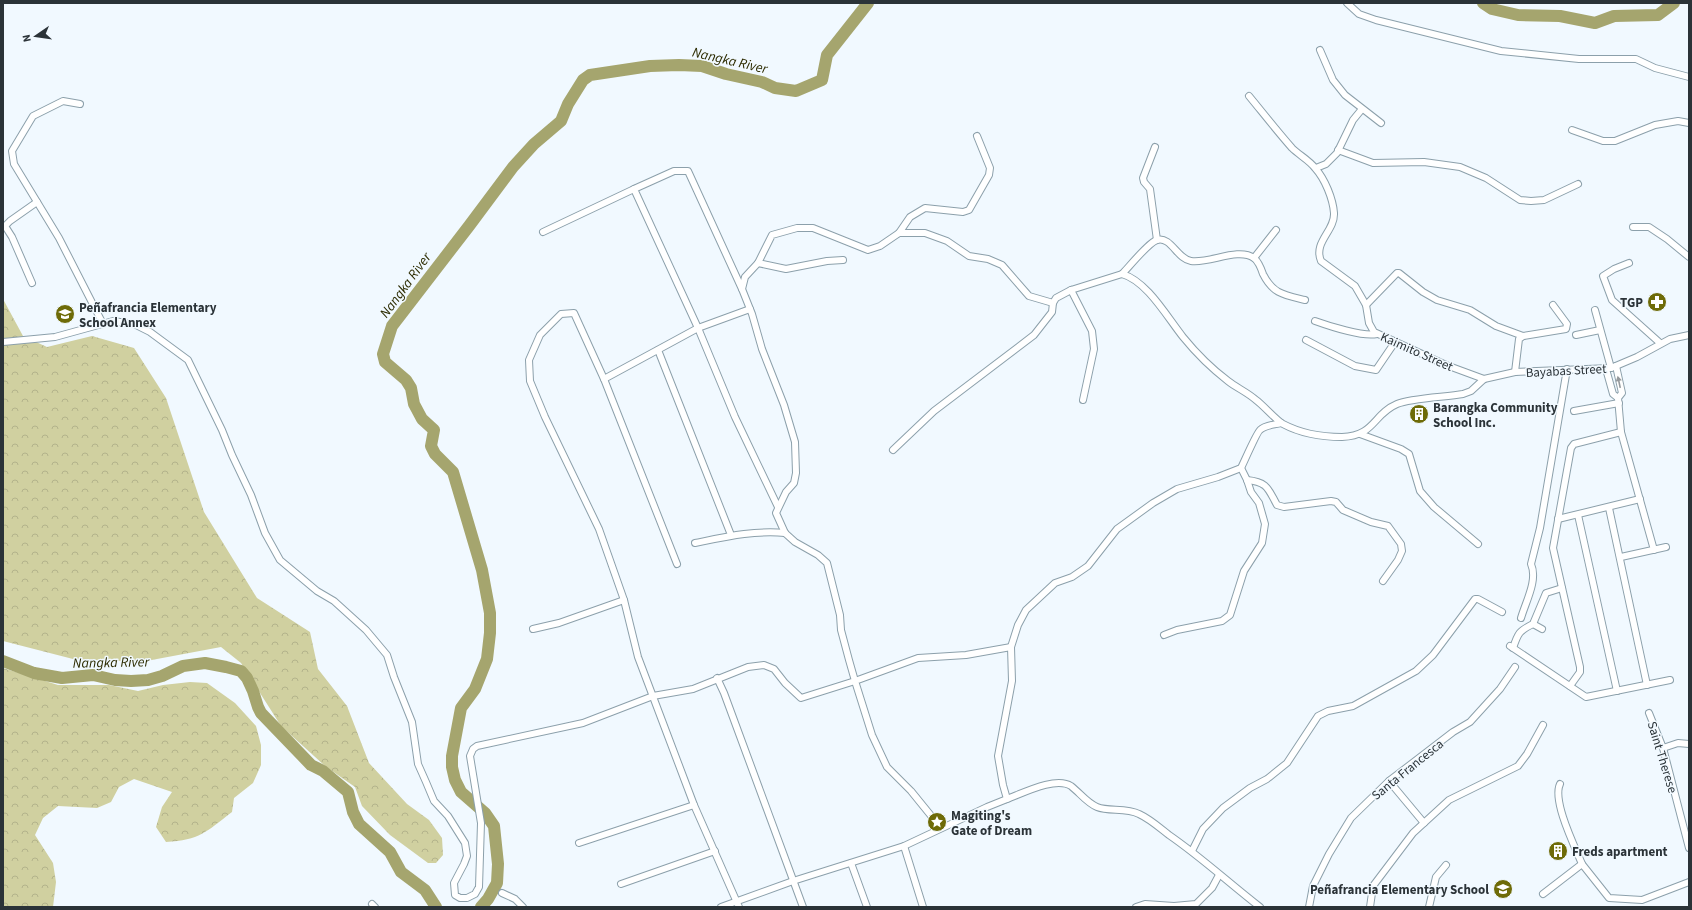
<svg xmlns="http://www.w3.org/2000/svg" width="1692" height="910" font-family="'Source Sans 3',sans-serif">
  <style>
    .forest { fill: url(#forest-crowns) }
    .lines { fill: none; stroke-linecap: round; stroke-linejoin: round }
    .river { stroke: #a5a56e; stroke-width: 12 }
    .street-casing { stroke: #8ca0ab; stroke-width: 8 }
    .street { stroke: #fff; stroke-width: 6 }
    .oneway { fill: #95999c }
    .labels { text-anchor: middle; stroke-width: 3; stroke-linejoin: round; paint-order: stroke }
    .poi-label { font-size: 13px; font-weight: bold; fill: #2b3338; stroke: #f1f9ff; text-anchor: start }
    .street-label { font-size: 13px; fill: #2b3338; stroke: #f1f9ff }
    .water-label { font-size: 14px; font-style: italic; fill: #2c2b00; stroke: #f1f9ff }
  </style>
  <defs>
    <pattern id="forest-crowns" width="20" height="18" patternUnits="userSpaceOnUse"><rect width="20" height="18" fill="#d0d0a0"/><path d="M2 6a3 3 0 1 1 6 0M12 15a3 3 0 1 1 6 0" fill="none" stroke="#b3b38b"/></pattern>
  </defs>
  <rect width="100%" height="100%" fill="#f1f9ff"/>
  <g class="forest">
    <polygon points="3,299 23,336 47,347 92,336 134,348 166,398 204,512 257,598 310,632 318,669 347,706 369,763 407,804 429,820 442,838 443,855 436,863 428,863 390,835 362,806 355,787 325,766 281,726 241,663 221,647 141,662 73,659 3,641"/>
    <path d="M3 668 58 685H109L138 691 163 685 190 682 207 683 235 703 256 726 261 745V765L253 783 234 798 232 812C206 832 200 840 166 842L156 827 162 807 172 792 134 779 119 787 111 802 97 808 58 806 43 818 35 835 53 863 56 882 53 907H3Z"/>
  </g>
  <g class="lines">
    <g class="river">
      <polyline points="1483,3 1492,9 1518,15 1560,16 1595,23 1614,16 1658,15 1674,3"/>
      <polyline points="3,661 34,673 62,678 93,675 115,680 131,681 148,680 162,676 183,666 205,663 226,667 241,671 247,678 253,691 258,707 261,713 311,765 323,771 348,792 353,812 359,824 390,852 401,872 425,890 436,907"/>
      <polyline points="481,907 488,899 497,883 498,864 494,826 485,813 461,792 455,780 452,767 452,756 461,708 475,689 487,659 490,633 490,613 482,570 453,472 435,454 431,446 434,430 422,419 414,404 411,388 406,380 385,362 383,354 392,326 469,226 513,167 534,144 561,121 568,104 583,80 590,75 650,66 679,65 702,66 726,74 762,82 775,88 796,91 822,80 827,55 868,3"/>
    </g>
    <defs>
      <g id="street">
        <polyline points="1347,3 1359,14 1376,20 1501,51 1579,59 1636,59 1655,68 1689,77"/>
        <polyline points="1320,50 1333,80 1345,95 1381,123"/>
        <path d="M1249 96C1263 113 1277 131 1292 148 1299 155 1309 160 1315 168 1325 179 1333 199 1334 213 1335 231 1313 242 1321 261L1355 286 1366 305 1369 323 1374 332 1446 365 1484 379"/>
        <polyline points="80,104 63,101 33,116 12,151 14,164 59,238 103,324"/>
        <polyline points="1572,130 1603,141 1615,141 1655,125 1678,121 1689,123"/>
        <polyline points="1155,147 1143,178 1144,182 1150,189 1157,240"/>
        <polyline points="1338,150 1373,163 1424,162 1460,167 1486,178 1520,200 1531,201 1544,200 1578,184"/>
        <polyline points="1316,168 1326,164 1337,153 1353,120 1362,109"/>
        <polyline points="1633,227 1649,227 1667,239 1689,257"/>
        <polyline points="543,232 634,189"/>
        <polyline points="899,233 910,217 925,208 963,212 969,210 989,175 990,168 977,136"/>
        <polyline points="1254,258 1276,230"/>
        <polyline points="843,260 827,261 786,269 758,263 772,235 797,228 813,228 868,250 880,246 899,233 925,233 947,241 969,256 988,259 1002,265 1029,296 1053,303"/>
        <polyline points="1629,263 1614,269 1603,276 1612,300 1660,343"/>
        <path d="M1122 274C1129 267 1149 242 1157 240 1171 236 1177 259 1191 261 1209 264 1238 247 1254 258 1259 262 1261 268 1263 274 1273 294 1284 295 1305 300"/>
        <polyline points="32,283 12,237 5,226 10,221 37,202"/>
        <polyline points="742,289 688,171 674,171 634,189 698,328 735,417 778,507"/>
        <polyline points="1071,290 1092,331 1094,349 1083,400"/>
        <polyline points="1366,305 1397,273 1399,273 1423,292 1437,300 1470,310 1496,326 1523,336"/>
        <polyline points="1595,310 1611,368"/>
        <path d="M1315 321C1329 326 1363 337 1377 334"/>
        <polyline points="1576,335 1600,330"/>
        <polyline points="1306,340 1355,366 1376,370 1395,342"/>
        <polyline points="3,342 55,337 113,321 134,324 150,332 188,360 222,430 232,455 251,495 265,533 280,560 317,591 334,601 366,630 387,655 394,677 412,722 418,764 426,782 434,801 448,816 465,843 467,856 464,864 454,883 455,895 460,898 467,898 475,894 479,887 481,823 470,756 473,749 477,746 583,723 653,696 693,689 748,667 764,665 774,669 785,683 801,698 855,681 849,660 841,630 840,615 827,563 818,555 795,542 785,533 776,513 786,492 794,483 796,473 795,442 784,405 762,349 752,314 742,289 745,277 758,263"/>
        <polyline points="658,350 731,535"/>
        <polyline points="1616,366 1622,393 1618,398 1621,432 1654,550"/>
        <polyline points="1606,369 1613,394 1618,398"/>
        <polyline points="1515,372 1519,339 1523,336 1566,329 1567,324 1553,305"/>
        <polyline points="604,379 698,328 750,309"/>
        <polyline points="1574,411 1619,403"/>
        <polyline points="1360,434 1401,449 1409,454 1420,491 1434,507 1478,544"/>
        <path d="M893 450 934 411 1034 335 1052 312 1053 303 1056 298 1071 290 1122 274C1147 281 1167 317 1183 337 1196 353 1211 368 1228 381 1237 388 1247 392 1256 400 1263 405 1277 421 1283 424 1300 433 1322 437 1342 437 1375 436 1373 414 1397 404 1411 398 1446 397 1463 394L1471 391 1484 379 1515 372 1611 368 1637 357 1670 339 1689 335"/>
        <path d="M1247 480C1268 482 1268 489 1277 505L1284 507 1331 501 1336 502 1343 510 1371 522 1388 526 1401 544 1402 551 1398 560 1383 581"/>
        <polyline points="1609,508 1647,685"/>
        <polyline points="1578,515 1617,691"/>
        <polyline points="1558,519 1640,499"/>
        <path d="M695 543C725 537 755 530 785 533"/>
        <polyline points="1621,557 1666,547"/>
        <polyline points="677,564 604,379 574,313 561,314 540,335 529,360 530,381 545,417 599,529 624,600 638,657 694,805 739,907"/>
        <path d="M1521 618C1526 601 1538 580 1531 564L1540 528 1567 369"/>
        <polyline points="1533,624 1542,629"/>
        <polyline points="533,629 559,623 624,600"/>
        <polyline points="1164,635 1177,630 1222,621 1230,615 1244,571 1262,543 1265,524 1259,503 1251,492 1247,480 1241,468"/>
        <polyline points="1510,646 1586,697 1670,680"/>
        <path d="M1513 648C1518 633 1519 631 1533 624L1546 593 1562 588"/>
        <polyline points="717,678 724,693 803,907"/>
        <polyline points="1570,686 1580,672 1580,667 1553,548 1571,448 1574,444 1621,432"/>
        <polyline points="1649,713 1663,748 1689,848"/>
        <polyline points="1663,748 1678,743 1689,744"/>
        <polyline points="1389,781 1424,823"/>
        <path d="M1560 784C1552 801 1575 847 1582 864"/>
        <path d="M1007 799C1023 793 1056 776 1071 786 1080 793 1087 803 1097 807 1109 812 1126 807 1139 814 1150 819 1160 828 1169 835 1201 857 1229 883 1260 907"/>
        <polyline points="941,828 911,791 887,767 872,735 855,681 918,658 966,655 1011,647"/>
        <polyline points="579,843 694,805"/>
        <polyline points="904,846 923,907"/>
        <polyline points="1192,851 1203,829 1223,808 1250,788 1267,779 1287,763 1318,716 1328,711 1353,706 1416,671 1433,655 1475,599 1478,599 1502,612"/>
        <polyline points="851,863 867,907"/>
        <polyline points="621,884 715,851"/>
        <polyline points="502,893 515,899 523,907"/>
        <polyline points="1543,894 1582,864 1609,898 1642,900 1689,882"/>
        <polyline points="372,904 375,907"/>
        <path d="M721 907 793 881 904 846 987 807 1007 799 1003 785 998 756 1012 681 1011 647 1018 625 1026 610 1055 583 1072 577 1088 566 1117 529 1153 503 1177 489 1218 477 1241 468C1244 462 1257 432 1260 430 1265 425 1274 425 1281 423"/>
        <polyline points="1136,907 1145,904 1174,906 1196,904 1212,888 1219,875"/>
        <polyline points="1309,907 1313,886 1329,854 1351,818 1389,781 1453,732 1470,722 1500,689 1515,667"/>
        <polyline points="1370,907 1373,886 1413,833 1449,800 1518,766 1527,754 1543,725"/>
        <polyline points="1429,907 1436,877 1446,865"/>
      </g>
    </defs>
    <use href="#street" class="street-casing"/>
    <use href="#street" class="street"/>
  </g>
  <defs><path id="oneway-solid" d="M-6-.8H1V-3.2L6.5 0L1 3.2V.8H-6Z"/></defs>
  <use class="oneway" href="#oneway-solid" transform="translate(1619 382) rotate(-102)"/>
  <defs>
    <symbol id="pharmacy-disc" viewBox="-11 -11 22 22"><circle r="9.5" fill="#6e6b08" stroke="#f1f9ff"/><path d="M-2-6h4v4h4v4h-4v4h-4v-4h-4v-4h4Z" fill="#fff"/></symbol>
    <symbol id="school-disc" viewBox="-11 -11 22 22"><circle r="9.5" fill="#6e6b08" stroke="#f1f9ff"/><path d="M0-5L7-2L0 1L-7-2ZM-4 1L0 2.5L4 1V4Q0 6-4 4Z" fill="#fff"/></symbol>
    <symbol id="building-disc" viewBox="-11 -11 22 22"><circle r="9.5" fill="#6e6b08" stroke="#f1f9ff"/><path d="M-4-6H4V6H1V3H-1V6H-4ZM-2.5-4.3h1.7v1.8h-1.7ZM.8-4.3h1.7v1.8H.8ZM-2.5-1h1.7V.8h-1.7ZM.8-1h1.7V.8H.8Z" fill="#fff"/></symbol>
    <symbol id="sight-disc" viewBox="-11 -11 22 22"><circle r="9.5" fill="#6e6b08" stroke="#f1f9ff"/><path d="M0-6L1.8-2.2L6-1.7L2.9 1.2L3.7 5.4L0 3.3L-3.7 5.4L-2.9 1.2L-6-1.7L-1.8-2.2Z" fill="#fff"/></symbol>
  </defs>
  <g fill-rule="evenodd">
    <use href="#pharmacy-disc" x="1646" y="291" width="22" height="22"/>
    <use href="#school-disc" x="54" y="303" width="22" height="22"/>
    <use href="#building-disc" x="1408" y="403" width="22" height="22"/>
    <use href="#sight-disc" x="926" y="811" width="22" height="22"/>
    <use href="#building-disc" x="1547" y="840" width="22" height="22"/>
    <use href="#school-disc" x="1492" y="878" width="22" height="22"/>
  </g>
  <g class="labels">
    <g class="poi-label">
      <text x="1643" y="307" text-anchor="end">TGP</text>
      <text x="79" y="312">Peñafrancia Elementary<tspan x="79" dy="15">School Annex</tspan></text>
      <text x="1433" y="412">Barangka Community<tspan x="1433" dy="15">School Inc.</tspan></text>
      <text x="951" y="820">Magiting's<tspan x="951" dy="15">Gate of Dream</tspan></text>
      <text x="1572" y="856">Freds apartment</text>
      <text x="1489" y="894" text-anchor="end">Peñafrancia Elementary School</text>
    </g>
    <g class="street-label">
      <text transform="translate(1417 351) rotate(24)" y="5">Kaimito Street</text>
      <text transform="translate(1566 370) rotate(-3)" y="5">Bayabas Street</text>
      <text transform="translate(1663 757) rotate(73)" y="5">Saint Therese</text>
      <text transform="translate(1407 769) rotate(-39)" y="5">Santa Francesca</text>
    </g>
    <g class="water-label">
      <text transform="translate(730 60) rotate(13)" y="5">Nangka River</text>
      <text transform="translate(405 285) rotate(-54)" y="5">Nangka River</text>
      <text transform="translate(111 662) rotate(-1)" y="5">Nangka River</text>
    </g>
  </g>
  <rect width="1692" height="910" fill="none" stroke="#2b3338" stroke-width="8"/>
  <g transform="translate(36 36) rotate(257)" stroke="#f1f9ff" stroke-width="3" paint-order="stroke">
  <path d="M0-3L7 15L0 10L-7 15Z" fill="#2b3338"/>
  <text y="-6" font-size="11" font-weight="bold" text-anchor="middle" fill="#2b3338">N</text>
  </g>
</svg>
